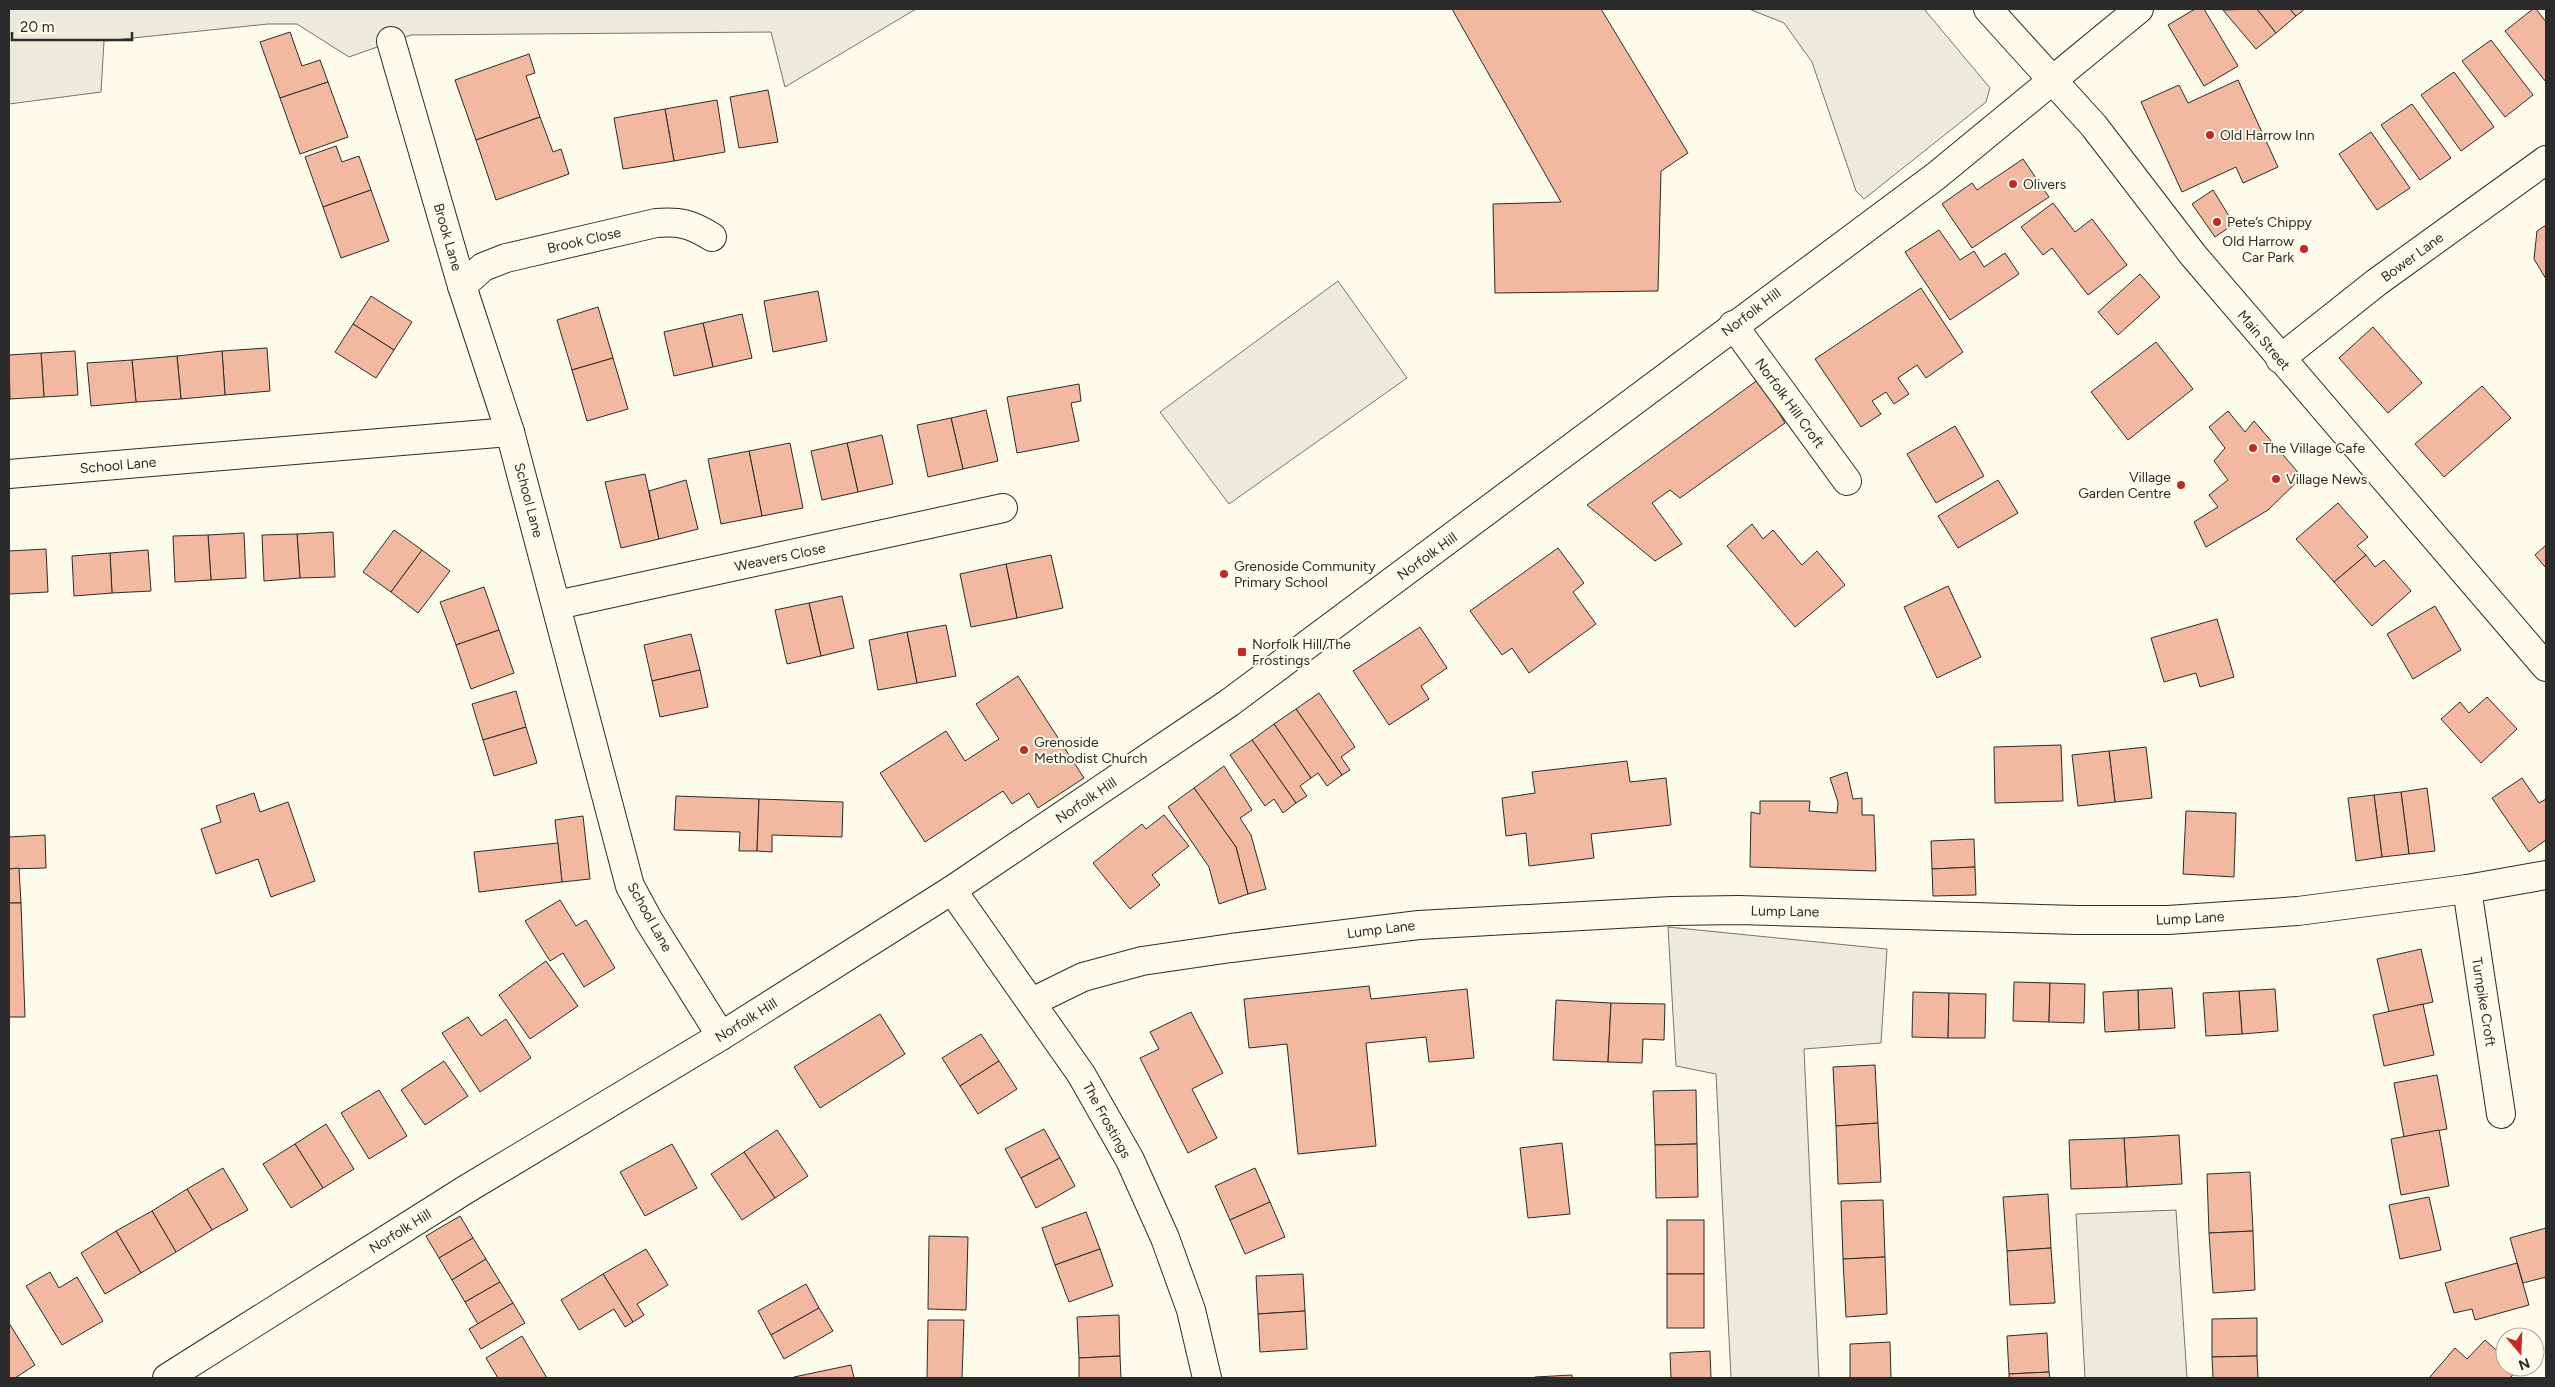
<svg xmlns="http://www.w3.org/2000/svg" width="2555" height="1387" font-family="Figtree,sans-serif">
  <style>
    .green { fill: #ecebdb; stroke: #74746e }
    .building { fill: #f2b8a0; stroke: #2b2b2b }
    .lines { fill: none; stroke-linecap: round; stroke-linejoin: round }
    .minor-casing { stroke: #2b2b2b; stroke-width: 30 }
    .minor { stroke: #fdfbea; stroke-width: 28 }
    .poi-dot { fill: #c62828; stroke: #fdfbea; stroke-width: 2 }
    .labels { text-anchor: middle; stroke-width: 4; stroke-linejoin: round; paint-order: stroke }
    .poi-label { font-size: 14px; fill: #2b2b2b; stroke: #fdfbea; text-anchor: start }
    .street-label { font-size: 14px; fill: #2b2b2b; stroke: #fdfbea }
  </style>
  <rect width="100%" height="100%" fill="#fdfbea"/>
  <g class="green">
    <polygon points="9,9 916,9 785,87 771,32 411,35 349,57 297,24 268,24 104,41 101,92 9,104"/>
    <polygon points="1749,9 1924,9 1990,88 1986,102 1864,199 1856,191 1812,62 1784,23"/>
    <polygon points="1338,281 1407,378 1229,504 1160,412"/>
    <polygon points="1668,927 1887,949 1881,1043 1804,1049 1819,1378 1731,1378 1716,1074 1676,1066"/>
    <polygon points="2176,1210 2187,1378 2085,1378 2076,1214"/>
  </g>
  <g class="building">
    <polygon points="1452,9 1601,9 1688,153 1661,171 1658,291 1495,293 1493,204 1561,202"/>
    <polygon points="2195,9 2204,9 2238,66 2204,86 2168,25"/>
    <polygon points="2257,9 2276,33 2256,49 2223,10"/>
    <polygon points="2257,9 2290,9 2296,16 2276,33"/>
    <polygon points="2290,9 2305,9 2296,16"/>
    <polygon points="2533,9 2536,9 2546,22 2546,82 2505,31"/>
    <polygon points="290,32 302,66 320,60 328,82 280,98 260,42"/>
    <polygon points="2491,40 2533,95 2505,117 2462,61"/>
    <polygon points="529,54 535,73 526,76 540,117 476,140 455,80"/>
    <polygon points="2454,72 2494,127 2461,151 2421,95"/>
    <polygon points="2238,80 2278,167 2243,183 2236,167 2182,192 2141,102 2179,85 2188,103"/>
    <polygon points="328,82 348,137 300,154 280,98"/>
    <polygon points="768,90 778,142 739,148 730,97"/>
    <polygon points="717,100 725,152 674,161 665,109"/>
    <polygon points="2412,104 2451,158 2420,180 2381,125"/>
    <polygon points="665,109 674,161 623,169 614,118"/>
    <polygon points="540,117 553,152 561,149 569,174 496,200 476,140"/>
    <polygon points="2371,132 2410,188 2377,210 2339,154"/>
    <polygon points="336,146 342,162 359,156 371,190 323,207 305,157"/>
    <polygon points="2023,159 2049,197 1972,248 1942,204 1972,183 1977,190"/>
    <polygon points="371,190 389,241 341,258 323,207"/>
    <polygon points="2213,190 2234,224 2215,237 2192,204"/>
    <polygon points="2053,203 2075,232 2092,219 2127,265 2088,295 2052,248 2043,255 2021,227"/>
    <polygon points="2546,225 2546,279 2534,259 2537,231"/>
    <polygon points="1939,230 1960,260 1974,251 1984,267 2005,253 2019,274 1950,320 1905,252"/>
    <polygon points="2140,274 2160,297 2118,335 2098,312"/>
    <polygon points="1921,288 1963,352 1926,378 1917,365 1898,378 1909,394 1894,404 1886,392 1872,401 1881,414 1861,427 1815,359"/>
    <polygon points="818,291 827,341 773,352 764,301"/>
    <polygon points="371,296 412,322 394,350 353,324"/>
    <polygon points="598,307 613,358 572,370 557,320"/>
    <polygon points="742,314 752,358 713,367 703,323"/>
    <polygon points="703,323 713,367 674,376 664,332"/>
    <polygon points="353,324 394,350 376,378 335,352"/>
    <polygon points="2373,327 2422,383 2388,413 2339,358"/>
    <polygon points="2156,342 2193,389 2128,440 2091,392"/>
    <polygon points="267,348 270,391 225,395 222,351"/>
    <polygon points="75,351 78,395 44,397 41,353"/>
    <polygon points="222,351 225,395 181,399 177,356"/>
    <polygon points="41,353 44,397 10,399 9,355"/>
    <polygon points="177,356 181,399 136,402 132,360"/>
    <polygon points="613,358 628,409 587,421 572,370"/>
    <polygon points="132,360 136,402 91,406 87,363"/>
    <polygon points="1759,379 1785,423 1680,498 1670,490 1652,503 1682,544 1655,561 1587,505"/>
    <polygon points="1079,384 1081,401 1071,403 1079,441 1017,453 1007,397"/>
    <polygon points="2482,386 2511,418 2444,477 2415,444"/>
    <polygon points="986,410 998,461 963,469 951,418"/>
    <polygon points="2228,411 2245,432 2254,421 2302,477 2268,510 2206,547 2194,522 2218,507 2209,495 2228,480 2214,461 2225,448 2209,427"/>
    <polygon points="951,418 963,469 928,477 917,425"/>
    <polygon points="1955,426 1984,476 1936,503 1907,454"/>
    <polygon points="882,435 893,484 858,492 847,443"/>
    <polygon points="790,443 803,508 762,516 749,451"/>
    <polygon points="847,443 858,492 822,500 811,451"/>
    <polygon points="749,451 762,516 721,524 708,459"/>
    <polygon points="645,474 659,539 621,548 605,482"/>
    <polygon points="686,480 698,529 659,539 649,491"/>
    <polygon points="1998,480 2018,513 1958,548 1938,516"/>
    <polygon points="2338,503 2368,537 2357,546 2366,555 2334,582 2296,539"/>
    <polygon points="1752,524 1763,539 1773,530 1802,565 1817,551 1845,585 1795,627 1727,546"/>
    <polygon points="394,530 422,550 391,592 363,572"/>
    <polygon points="333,532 335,577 300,578 297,534"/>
    <polygon points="244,533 246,578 211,580 208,535"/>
    <polygon points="297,534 300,578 264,581 262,535"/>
    <polygon points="208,535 211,580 175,582 173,536"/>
    <polygon points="2546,545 2546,568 2535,555"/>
    <polygon points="1558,548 1584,583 1573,592 1596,624 1529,673 1512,648 1502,655 1470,611"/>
    <polygon points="46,549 48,592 9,594 9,551"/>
    <polygon points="148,550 151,591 112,593 110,553"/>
    <polygon points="422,550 450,571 418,613 391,592"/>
    <polygon points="110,553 112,593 74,596 72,556"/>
    <polygon points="1051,555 1063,608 1017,618 1006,564"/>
    <polygon points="2366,555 2375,567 2384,560 2411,591 2372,626 2334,582"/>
    <polygon points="1006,564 1017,618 971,627 960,574"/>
    <polygon points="1948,586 1981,657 1937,678 1904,607"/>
    <polygon points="484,587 499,630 456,645 440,602"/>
    <polygon points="842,596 854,648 821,656 809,603"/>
    <polygon points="809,603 821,656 787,664 775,610"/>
    <polygon points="2435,606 2461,650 2413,679 2387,634"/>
    <polygon points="2217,619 2234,677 2200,687 2196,673 2164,682 2151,638"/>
    <polygon points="946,625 956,676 917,683 907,632"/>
    <polygon points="1420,627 1447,668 1421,686 1429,699 1389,725 1353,671"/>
    <polygon points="499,630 514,673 471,689 456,645"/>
    <polygon points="907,632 917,683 878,690 869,640"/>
    <polygon points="691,634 700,670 652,681 644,645"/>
    <polygon points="700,670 708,707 660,717 652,681"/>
    <polygon points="1018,676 1084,778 1038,808 1029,793 1012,804 1003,791 925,842 880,773 946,731 965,761 999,739 976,704"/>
    <polygon points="516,691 526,727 483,740 472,704"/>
    <polygon points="1319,693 1355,747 1341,757 1350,770 1342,775 1296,709"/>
    <polygon points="2487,697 2517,729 2481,763 2441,719 2460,702 2469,713"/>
    <polygon points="1296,709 1342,775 1327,786 1318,773 1311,778 1274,724"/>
    <polygon points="1274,724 1311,778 1300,786 1307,796 1296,803 1252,740"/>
    <polygon points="526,727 537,763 494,776 483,740"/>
    <polygon points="1252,740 1296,803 1283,813 1274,799 1265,806 1230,755"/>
    <polygon points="2061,745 2063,801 1995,803 1994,747"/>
    <polygon points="2146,747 2152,798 2115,802 2109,751"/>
    <polygon points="2109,751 2115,802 2078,806 2072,755"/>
    <polygon points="1627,761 1630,782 1666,778 1671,825 1591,834 1594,858 1529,866 1526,833 1506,836 1502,798 1535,793 1532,772"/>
    <polygon points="1224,766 1252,810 1240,818 1251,835 1266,889 1248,894 1236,847 1194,788"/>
    <polygon points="1847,772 1853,799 1862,798 1862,815 1874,815 1876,871 1750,867 1751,812 1760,814 1760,801 1810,801 1809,811 1837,813 1838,802 1830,778"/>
    <polygon points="2522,778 2539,803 2546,799 2546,840 2529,852 2492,798"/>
    <polygon points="1194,788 1236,847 1248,894 1219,904 1209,867 1168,807"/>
    <polygon points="2427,788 2435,851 2409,854 2401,792"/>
    <polygon points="2401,792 2409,854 2382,857 2374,795"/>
    <polygon points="254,793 260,812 288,802 315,881 271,897 258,859 216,874 201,829 221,822 216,806"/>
    <polygon points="2374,795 2382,857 2356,861 2348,798"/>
    <polygon points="676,796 759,799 757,851 739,851 740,832 674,830"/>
    <polygon points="759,799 843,802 842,837 772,835 772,852 757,851"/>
    <polygon points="2186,811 2236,813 2234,877 2183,874"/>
    <polygon points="1164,815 1189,846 1152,875 1160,885 1130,909 1093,863 1142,824 1146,829"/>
    <polygon points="583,816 590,879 562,882 555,820"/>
    <polygon points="45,835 46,868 9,869 9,837"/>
    <polygon points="1974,839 1975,867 1932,869 1931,841"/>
    <polygon points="558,843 562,882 479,892 474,852"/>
    <polygon points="1975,867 1976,895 1933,896 1932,869"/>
    <polygon points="19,868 21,903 9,903 9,869"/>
    <polygon points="560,900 576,926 586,920 615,968 584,987 563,953 550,961 525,921"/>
    <polygon points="9,903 21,903 25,1017 9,1017"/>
    <polygon points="2421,949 2433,1002 2389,1012 2377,959"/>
    <polygon points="546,961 578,1006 530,1039 499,995"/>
    <polygon points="2014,982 2050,983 2049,1022 2013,1021"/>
    <polygon points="2050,983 2085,984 2084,1023 2049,1022"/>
    <polygon points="1369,986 1371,999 1467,989 1474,1058 1429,1062 1426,1037 1366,1043 1376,1146 1298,1154 1287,1044 1249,1048 1244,999"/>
    <polygon points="2172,988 2175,1028 2139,1030 2138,990"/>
    <polygon points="2275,989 2278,1031 2242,1034 2239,991"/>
    <polygon points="2138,990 2139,1030 2105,1032 2103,992"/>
    <polygon points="2239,991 2242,1034 2206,1036 2203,993"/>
    <polygon points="1913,992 1949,993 1948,1038 1912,1037"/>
    <polygon points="1949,993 1986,994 1985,1038 1948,1038"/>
    <polygon points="1556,1000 1611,1003 1608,1062 1553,1060"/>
    <polygon points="1611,1003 1665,1004 1664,1040 1643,1039 1642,1063 1608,1062"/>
    <polygon points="2423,1004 2434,1055 2384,1066 2373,1015"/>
    <polygon points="1191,1012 1223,1073 1192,1089 1217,1138 1188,1153 1140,1058 1159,1049 1150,1032"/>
    <polygon points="880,1014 905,1054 820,1108 794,1067"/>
    <polygon points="468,1017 481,1036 506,1019 531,1058 480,1092 442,1033"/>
    <polygon points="981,1034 999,1061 960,1086 942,1058"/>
    <polygon points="444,1061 468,1096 425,1125 401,1090"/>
    <polygon points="999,1061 1017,1089 978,1114 960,1086"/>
    <polygon points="1875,1065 1878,1123 1836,1126 1833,1067"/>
    <polygon points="2437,1075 2447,1129 2404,1137 2394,1083"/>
    <polygon points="379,1090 407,1136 369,1159 341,1113"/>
    <polygon points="1696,1090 1697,1144 1655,1145 1653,1091"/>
    <polygon points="1878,1123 1881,1182 1838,1184 1836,1126"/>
    <polygon points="326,1124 354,1169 323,1188 295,1144"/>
    <polygon points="1044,1129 1060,1158 1021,1178 1005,1149"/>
    <polygon points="777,1130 808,1176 775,1198 744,1152"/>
    <polygon points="2439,1130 2449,1186 2401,1195 2391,1139"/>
    <polygon points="2179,1135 2182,1184 2127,1187 2124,1138"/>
    <polygon points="2124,1138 2127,1187 2071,1189 2069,1140"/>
    <polygon points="1562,1143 1570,1214 1528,1218 1520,1148"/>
    <polygon points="295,1144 323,1188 291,1208 263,1164"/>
    <polygon points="672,1144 697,1188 645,1216 620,1172"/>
    <polygon points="1697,1144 1698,1197 1656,1198 1655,1145"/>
    <polygon points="744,1152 775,1198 742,1220 711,1174"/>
    <polygon points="1060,1158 1075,1186 1036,1208 1021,1178"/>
    <polygon points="223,1168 248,1210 212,1230 187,1189"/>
    <polygon points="1255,1168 1270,1202 1230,1220 1215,1186"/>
    <polygon points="2250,1172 2253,1231 2209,1233 2207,1174"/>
    <polygon points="187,1189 212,1230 176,1252 152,1211"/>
    <polygon points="2048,1194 2051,1248 2007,1251 2003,1197"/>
    <polygon points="2429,1197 2441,1250 2400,1259 2389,1205"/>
    <polygon points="1883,1200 1885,1257 1843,1259 1841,1201"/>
    <polygon points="1270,1202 1285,1237 1245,1254 1230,1220"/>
    <polygon points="152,1211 176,1252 141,1273 116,1231"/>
    <polygon points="1086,1212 1100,1249 1055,1265 1042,1228"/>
    <polygon points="460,1216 473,1238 439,1258 426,1236"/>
    <rect x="1667" y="1220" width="37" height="54"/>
    <polygon points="2546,1228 2546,1277 2523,1283 2510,1238"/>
    <polygon points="116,1231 141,1273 105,1294 81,1253"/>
    <polygon points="2253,1231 2255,1290 2213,1293 2209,1233"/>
    <polygon points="929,1236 968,1237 966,1310 928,1309"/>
    <polygon points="473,1238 486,1259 452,1280 439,1258"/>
    <polygon points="2051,1248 2055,1303 2010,1305 2007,1251"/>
    <polygon points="646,1249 668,1285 637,1304 644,1315 633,1322 603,1274"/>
    <polygon points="1100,1249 1113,1286 1069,1302 1055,1265"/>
    <polygon points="1885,1257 1887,1314 1846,1317 1843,1259"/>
    <polygon points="486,1259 500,1282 465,1302 452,1280"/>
    <polygon points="2517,1263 2529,1305 2475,1320 2472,1309 2454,1313 2445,1283"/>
    <polygon points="50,1272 59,1288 77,1277 103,1321 62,1345 26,1286"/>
    <polygon points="603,1274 633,1322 625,1327 614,1309 579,1330 561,1300"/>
    <polygon points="1303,1274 1305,1311 1258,1314 1256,1276"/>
    <rect x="1667" y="1274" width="37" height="54"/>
    <polygon points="500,1282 513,1303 478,1324 465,1302"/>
    <polygon points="806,1284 819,1308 771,1335 758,1311"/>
    <polygon points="513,1303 525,1323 481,1349 469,1329"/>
    <polygon points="819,1308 833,1331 784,1359 771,1335"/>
    <polygon points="1305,1311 1307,1349 1260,1352 1258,1314"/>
    <polygon points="1119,1315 1120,1356 1079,1358 1077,1317"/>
    <polygon points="2257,1318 2257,1356 2212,1357 2212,1319"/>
    <polygon points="928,1320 964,1320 962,1378 927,1378"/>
    <polygon points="9,1323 35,1365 15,1378 9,1378"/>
    <polygon points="2047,1333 2049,1372 2009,1374 2007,1336"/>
    <polygon points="522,1336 547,1378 498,1378 486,1358"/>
    <polygon points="2485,1340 2505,1358 2505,1367 2515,1367 2518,1369 2510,1378 2429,1378 2455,1348 2467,1359"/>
    <polygon points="1890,1342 1891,1378 1850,1378 1850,1344"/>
    <polygon points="1710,1351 1711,1378 1671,1378 1670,1353"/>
    <polygon points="1120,1356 1121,1378 1079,1378 1079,1358"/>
    <polygon points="2257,1356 2258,1378 2213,1378 2212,1357"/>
    <polygon points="851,1365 854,1378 794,1378 794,1377"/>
    <polygon points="2049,1372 2050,1378 2009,1378 2009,1374"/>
    <polygon points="1572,1375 1572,1378 1535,1378 1535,1377"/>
  </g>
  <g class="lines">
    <defs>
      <g id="minor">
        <polyline points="1988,9 2094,126 2193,255 2546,667"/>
        <polyline points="391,41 462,286 510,432 630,886 649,921 721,1036"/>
        <path d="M462 286 483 267 506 258 656 223C680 221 691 224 712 237"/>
        <polyline points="1733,325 1847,481"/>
        <polyline points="2280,359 2377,282 2546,160"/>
        <polyline points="9,474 510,432"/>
        <polyline points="557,605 1003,508"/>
        <polyline points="2467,889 2501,1114"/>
        <polyline points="952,890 1081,1074 1130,1160 1165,1238 1191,1310 1207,1378"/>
        <polyline points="1032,1002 1083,977 1142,961 1231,948 1419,925 1672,911 1739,910 2077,920 2168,920 2298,911 2467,889 2546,875"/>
        <polyline points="167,1378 465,1190 721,1036 952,890 1229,703 1936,176 2139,9"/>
      </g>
    </defs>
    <use href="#minor" class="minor-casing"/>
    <use href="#minor" class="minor"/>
  </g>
  <g class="poi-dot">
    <circle cx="2210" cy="135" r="5"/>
    <circle cx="2013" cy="184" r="5"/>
    <circle cx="2217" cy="222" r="5"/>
    <circle cx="2304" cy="249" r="5"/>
    <circle cx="2253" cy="448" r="5"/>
    <circle cx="2276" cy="479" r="5"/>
    <circle cx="2181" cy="485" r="5"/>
    <circle cx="1224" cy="574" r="5"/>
    <rect x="1237" y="647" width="10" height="10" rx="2.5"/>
    <circle cx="1024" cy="750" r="5"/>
  </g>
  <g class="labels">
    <g class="poi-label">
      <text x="2220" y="140">Old Harrow Inn</text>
      <text x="2023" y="189">Olivers</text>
      <text x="2227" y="227">Pete’s Chippy</text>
      <text x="2294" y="246" text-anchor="end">Old Harrow<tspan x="2294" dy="16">Car Park</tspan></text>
      <text x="2263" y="453">The Village Cafe</text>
      <text x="2171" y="482" text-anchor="end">Village<tspan x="2171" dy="16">Garden Centre</tspan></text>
      <text x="2286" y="484">Village News</text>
      <text x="1234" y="571">Grenoside Community<tspan x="1234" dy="16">Primary School</tspan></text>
      <text x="1252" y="649">Norfolk Hill/The<tspan x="1252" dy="16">Frostings</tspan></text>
      <text x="1034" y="747">Grenoside<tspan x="1034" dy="16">Methodist Church</tspan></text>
    </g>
    <g class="street-label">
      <text transform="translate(448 237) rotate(74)" y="5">Brook Lane</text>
      <text transform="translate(584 240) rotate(-13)" y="5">Brook Close</text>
      <text transform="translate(2412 257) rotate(-36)" y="5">Bower Lane</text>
      <text transform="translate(1751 312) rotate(-37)" y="5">Norfolk Hill</text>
      <text transform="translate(2264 340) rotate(50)" y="5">Main Street</text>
      <text transform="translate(1790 403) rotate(54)" y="5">Norfolk Hill Croft</text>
      <text transform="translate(118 465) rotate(-5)" y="5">School Lane</text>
      <text transform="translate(529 500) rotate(75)" y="5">School Lane</text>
      <text transform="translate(1427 556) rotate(-36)" y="5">Norfolk Hill</text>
      <text transform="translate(780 557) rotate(-12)" y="5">Weavers Close</text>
      <text transform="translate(1086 800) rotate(-34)" y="5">Norfolk Hill</text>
      <text transform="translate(1785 911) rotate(1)" y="5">Lump Lane</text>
      <text transform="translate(650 917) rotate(61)" y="5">School Lane</text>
      <text transform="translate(2190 918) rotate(-3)" y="5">Lump Lane</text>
      <text transform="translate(1381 929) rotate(-7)" y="5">Lump Lane</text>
      <text transform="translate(2484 1002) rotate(81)" y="5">Turnpike Croft</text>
      <text transform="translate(746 1020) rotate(-32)" y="5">Norfolk Hill</text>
      <text transform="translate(1107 1120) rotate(61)" y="5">The Frostings</text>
      <text transform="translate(400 1231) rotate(-32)" y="5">Norfolk Hill</text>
    </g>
  </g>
  <rect width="2555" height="1387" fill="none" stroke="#2b2b2b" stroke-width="20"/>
  <g transform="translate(2520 1352) rotate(161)"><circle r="24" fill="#fdfbea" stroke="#a9a89e"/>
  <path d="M0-4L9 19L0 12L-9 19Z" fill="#c62828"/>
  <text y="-8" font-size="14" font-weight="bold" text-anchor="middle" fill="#2b2b2b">N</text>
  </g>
  <path d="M12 32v8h120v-8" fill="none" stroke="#2b2b2b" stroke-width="2.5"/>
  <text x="20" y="32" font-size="15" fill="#2b2b2b" stroke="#fdfbea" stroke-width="4" paint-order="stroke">20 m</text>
</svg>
